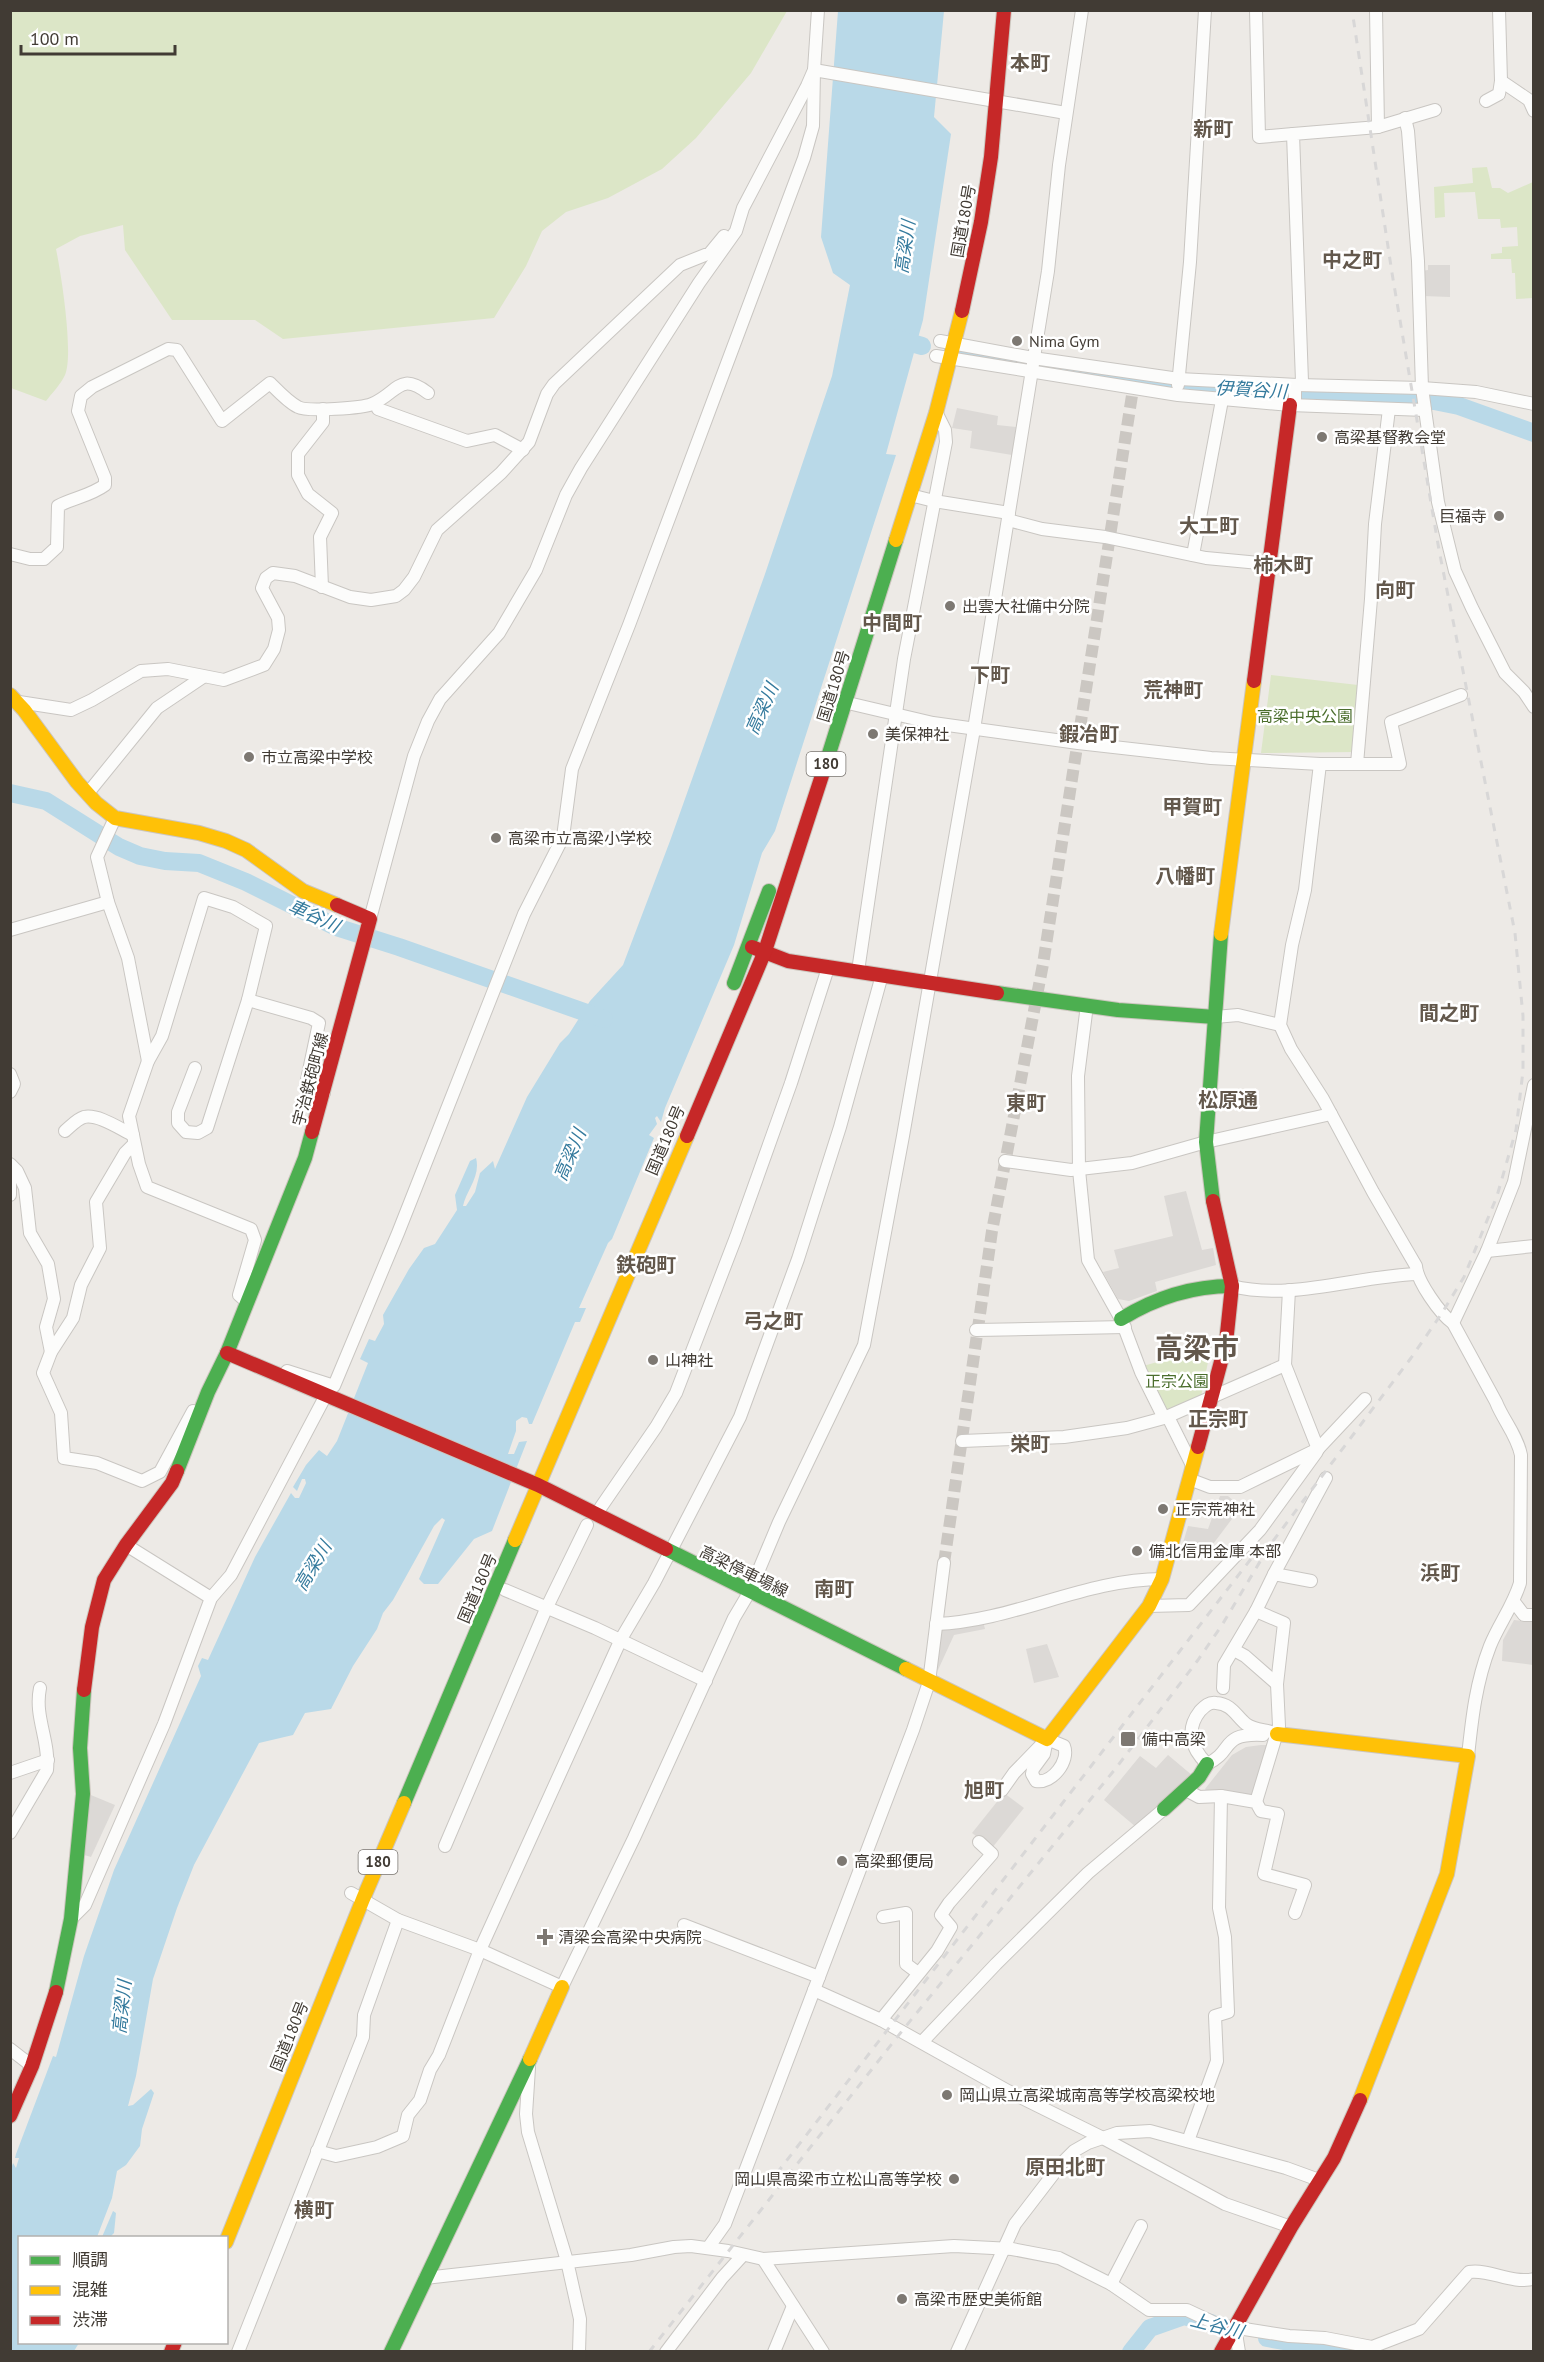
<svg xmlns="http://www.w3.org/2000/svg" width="1544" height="2362" font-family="'PT Sans','Noto Sans JP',sans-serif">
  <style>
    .green { fill: #dce6c7 }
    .parking { fill: #dcd9d6 }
    .water { fill: #b9d9e8 }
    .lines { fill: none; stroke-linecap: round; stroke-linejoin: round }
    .river { stroke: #b9d9e8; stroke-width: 18 }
    .street-tunnel { stroke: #cbc7c2; stroke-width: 12; stroke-dasharray: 12 6; stroke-linecap: butt }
    .street-casing { stroke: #c9c6c2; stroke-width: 14 }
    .fast-casing { stroke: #ccc6be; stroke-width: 16 }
    .slow-casing { stroke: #ccc6be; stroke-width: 16 }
    .jam-casing { stroke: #ccc6be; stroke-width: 16 }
    .street { stroke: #fcfcfb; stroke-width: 12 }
    .fast { stroke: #4caf50; stroke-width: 14 }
    .slow { stroke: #ffc107; stroke-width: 14 }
    .jam { stroke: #c62828; stroke-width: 14 }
    .rail { stroke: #d8d7d7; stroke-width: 3; stroke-dasharray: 8 8; stroke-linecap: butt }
    .poi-dot { fill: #7d7872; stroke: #fff; stroke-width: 2 }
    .labels { text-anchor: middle; stroke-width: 5; stroke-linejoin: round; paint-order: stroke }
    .shield { fill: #fff; stroke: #7a7671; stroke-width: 1.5 }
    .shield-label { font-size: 15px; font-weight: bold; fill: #413b34 }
    .street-label { font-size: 16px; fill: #413b34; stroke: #fff }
    .poi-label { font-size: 16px; fill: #413b34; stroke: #fff; text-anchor: start }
    .park-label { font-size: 16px; fill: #4b6e2d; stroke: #fff }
    .water-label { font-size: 18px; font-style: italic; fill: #347a9d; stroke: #fff }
    .quarter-label { font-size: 20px; font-weight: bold; fill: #63584c; stroke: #fff }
    .town-label { font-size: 28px; font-weight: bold; fill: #63584c; stroke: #fff }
  </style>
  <rect width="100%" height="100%" fill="#edeae6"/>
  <g class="green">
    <path d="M10 11 11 10 787 11 751 73 696 138 662 169 608 198 566 212 542 231 526 266 494 318 283 339 255 320H172L125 250 123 225 80 236 56 249C61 273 74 354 65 375 61 384 52 393 46 401L11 388Z"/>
    <polygon points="1487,167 1492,188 1500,188 1508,193 1533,182 1533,298 1516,299 1515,273 1512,273 1511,259 1491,259 1491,254 1502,253 1502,247 1518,246 1517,227 1501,228 1500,219 1478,219 1475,192 1444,193 1445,217 1435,218 1434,187 1473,183 1472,168"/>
    <polygon points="1271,675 1358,685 1355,752 1261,753"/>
    <polygon points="1211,1347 1201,1397 1169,1412 1163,1410 1143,1366"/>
  </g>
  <g class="parking">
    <polygon points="1428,265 1450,265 1450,297 1423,296 1421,271 1428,270"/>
    <polygon points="957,408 998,416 997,425 1016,427 1012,455 970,448 972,431 952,428"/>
    <polygon points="1186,1191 1202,1250 1213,1248 1216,1265 1155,1282 1157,1291 1129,1301 1118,1299 1103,1272 1119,1268 1114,1250 1173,1236 1164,1196"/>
    <polygon points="1220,1496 1228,1496 1241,1507 1204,1556 1200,1552 1198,1555 1183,1543 1188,1526 1208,1529"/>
    <polygon points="1514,1620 1533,1622 1533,1665 1502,1661 1503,1640"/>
    <polygon points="983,1621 985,1629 954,1635 938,1670 935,1668 939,1628"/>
    <polygon points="1047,1644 1059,1677 1034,1683 1026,1649"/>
    <polygon points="1261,1745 1270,1745 1256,1792 1250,1796 1208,1793 1205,1789 1232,1755 1246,1747"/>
    <polygon points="1168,1755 1193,1776 1136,1827 1104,1800 1140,1756 1156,1768"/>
    <polygon points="86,1793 115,1805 91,1857 81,1854"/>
    <polygon points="1004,1793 1024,1808 992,1848 972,1833"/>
  </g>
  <g class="water">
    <path d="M838 11H944L934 117 951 134 923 320 886 454 896 455 775 831 762 853 734 945 665 1108 661 1122 657 1116 655 1118 657 1124 649 1135 654 1138 612 1239 608 1243 579 1308H586L580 1322H575L532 1424H529L527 1418 522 1417 516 1421V1431L508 1454H514L519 1442 527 1441 492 1531 474 1539 438 1584H424L419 1579 445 1520 442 1518 434 1526 393 1600 383 1613 377 1629 353 1666 331 1709 305 1713 293 1735 259 1743 194 1865 177 1908 153 1979 136 2076 128 2106 133 2105 151 2089 154 2093 142 2129 140 2146 126 2165 117 2171 112 2198 97 2237 20 2238V2342L79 2343 74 2351 11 2352V2169L13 2163 16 2168 19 2158H15L16 2154 53 2056 56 2057 84 1956 114 1870 201 1676 198 1666 202 1658 208 1660 255 1557 291 1493 295 1498H299L306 1483 305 1479H302L297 1491 293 1487 306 1465 319 1450 327 1456 337 1441 368 1363 360 1359 369 1339 375 1341 384 1324 383 1315 409 1269 424 1248 435 1244 457 1210 455 1195 470 1161 476 1158C481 1176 466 1191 463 1206H466L475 1192 480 1173 493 1161 495 1169 527 1097 560 1043 569 1034 590 1001 623 965 670 841 765 574 832 376 850 285 833 273 821 237Z"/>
    <polygon points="113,2211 116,2213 114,2233 110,2237 102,2237"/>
  </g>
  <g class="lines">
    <g class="river">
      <polyline points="894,338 922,346"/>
      <polyline points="966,353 1165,385 1434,401 1459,406 1534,433"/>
      <polyline points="10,793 46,801 119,847 140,856 165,861 199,863 246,882 336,927 399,947 604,1019"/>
      <polyline points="1267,2338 1312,2346 1334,2346 1350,2352"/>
      <polyline points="1131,2352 1150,2328 1184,2316 1211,2323"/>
    </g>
    <polyline class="street-tunnel" points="944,1563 992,1231 1043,964 1133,389"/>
    <defs>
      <g id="street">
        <polyline points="1256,10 1259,137 1293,134"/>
        <polyline points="1376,10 1378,127"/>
        <polyline points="1499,10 1501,81 1529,100 1534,111"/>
        <polyline points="1486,101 1499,94 1501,81"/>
        <polyline points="1405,118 1408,131 1418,261 1422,388 1438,502 1455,571 1472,608 1505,673 1524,692 1534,707"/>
        <polyline points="940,341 1033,358 1179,379 1297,385 1422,388 1476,392 1534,404"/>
        <polyline points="936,356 1178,395 1290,405 1425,410"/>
        <polyline points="1178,385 1190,262 1205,10"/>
        <polyline points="1290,405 1295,400 1295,388 1302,381 1293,134 1378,127 1435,110"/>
        <polyline points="378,409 467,441 495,435 523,450"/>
        <polyline points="910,495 934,501 1009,513"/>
        <polyline points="1008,520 1042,529 1105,537 1206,558 1270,564"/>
        <path d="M10 554 30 559H44L57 547 58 506C73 498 90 496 105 485V478L78 411 81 396 92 387 168 349 177 350 222 421 270 383C278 391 288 402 298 407 307 412 363 408 372 404 398 393 399 371 428 393"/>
        <polyline points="1193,555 1222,400"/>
        <polyline points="322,587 320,537 332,513 308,494 298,475 298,454 323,422 323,409"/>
        <polyline points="831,699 933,723 1078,743 1211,758 1320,764 1400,764 1391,722 1461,695"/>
        <polyline points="19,702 71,710 92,700 141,671 168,669 224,680 264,665 274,649 279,630 278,618 262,588 266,578 273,573 295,576 350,597 371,600 396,596 404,590 414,577 437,530 501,473 529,442 547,394 554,384 680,265 710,253 724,236"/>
        <path d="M1320 764 1305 890 1292 945 1280 1025 1291 1049 1323 1099 1373 1192 1416 1266C1417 1281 1440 1314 1453 1323L1496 1402C1503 1420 1517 1435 1521 1455L1520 1583C1513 1606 1499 1624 1490 1646 1476 1682 1472 1718 1468 1756"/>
        <polyline points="1357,764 1371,599 1375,524 1389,409"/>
        <polyline points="88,793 157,708 203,677"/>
        <polyline points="115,818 97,857 108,902 128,958 148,1061"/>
        <polyline points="370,919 414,756 428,721 440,699 499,633 536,570 566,495 581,468 699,283 736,231 743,208 807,86 814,70 818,10"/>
        <polyline points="10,930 108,902"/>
        <polyline points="858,971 904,659 946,442 945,430 937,414"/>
        <polyline points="248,1000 311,1018 319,1023 307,1080 312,1088 324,1093"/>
        <polyline points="1087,1005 1078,1076 1079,1170 1088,1260 1121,1319 1141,1372 1164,1418"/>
        <polyline points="1215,1017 1238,1015 1280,1025"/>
        <polyline points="195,1068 178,1112 178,1123 186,1132 198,1133 207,1128 248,1000 266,926 233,907 204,898 162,1036 148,1061 129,1116 139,1164 147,1187 251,1229 255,1240 239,1295 247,1302"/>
        <polyline points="10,1074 14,1084 10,1092"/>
        <path d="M65 1131C71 1126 77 1119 84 1117 99 1114 120 1129 133 1135"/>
        <polyline points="134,1144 125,1153 96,1202 100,1248 81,1285 73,1318 51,1352 43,1373 61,1413 64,1458 97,1463 142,1481 160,1472 193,1411"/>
        <polyline points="1005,1161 1071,1170 1132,1163 1206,1142 1331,1114"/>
        <polyline points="10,1164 17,1171 25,1188 30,1233 48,1264 54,1299 46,1327 51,1352"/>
        <polyline points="10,1179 10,1195"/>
        <polyline points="1487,1251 1534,1246"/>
        <path d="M1232 1286C1290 1301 1357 1276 1417 1274"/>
        <polyline points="1453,1323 1487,1251 1514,1182 1534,1085"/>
        <polyline points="976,1330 1125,1327"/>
        <polyline points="287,1371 334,1386 398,1233 524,914 563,837 572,769 629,625 804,158 813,126 814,70 1066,113"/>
        <polyline points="1168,1417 1192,1465"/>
        <polyline points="962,1441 1064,1437 1127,1428 1164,1418 1285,1365"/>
        <polyline points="1189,1479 1210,1487 1240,1487 1318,1449 1365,1399"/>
        <polyline points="601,1507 656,1427 676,1393 736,1237 791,1083 828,968"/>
        <polyline points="126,1545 211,1598"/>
        <polyline points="1274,1574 1326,1478"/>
        <polyline points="505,1590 595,1628 706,1681"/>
        <polyline points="1514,1602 1524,1615 1534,1615"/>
        <polyline points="1149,1606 1189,1605 1260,1530 1316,1453 1318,1449 1285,1365 1289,1290"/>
        <path d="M936 1624C1014 1621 1085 1579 1162 1579"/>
        <polyline points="1234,1650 1245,1656 1277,1684"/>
        <polyline points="1223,1688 1224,1665 1256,1611 1274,1574 1311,1581"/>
        <path d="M1047 1739 1064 1746C1070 1761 1052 1784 1036 1781L1032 1774 1033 1769 1044 1754Z"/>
        <path d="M1207 1764C1191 1748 1185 1730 1200 1711 1205 1706 1209 1702 1216 1703 1232 1704 1236 1716 1246 1724 1255 1731 1267 1729 1277 1734"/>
        <path d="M1207 1764C1235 1751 1219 1733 1263 1735"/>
        <polyline points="10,1773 48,1760"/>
        <polyline points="1002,1790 1014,1773 1047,1739"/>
        <polyline points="1186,1790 1199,1797 1221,1796"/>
        <polyline points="1256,1802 1279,1726 1277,1684 1284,1623 1256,1611"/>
        <path d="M10 1833 47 1770C50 1741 34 1717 40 1688"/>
        <polyline points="445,1846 546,1609 587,1525"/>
        <polyline points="351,1893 398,1920 480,1950 562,1987 634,1838 734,1618 750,1591 779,1522 864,1345 903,1136 974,729 1048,271 1059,165 1082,10"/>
        <polyline points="883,1917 906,1913 906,1964 918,1973"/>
        <polyline points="71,1919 85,1905 164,1724 211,1598 231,1575 326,1395"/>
        <polyline points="684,1925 819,1977"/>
        <polyline points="814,1990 881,2020 1008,2091 1101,2137 1225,2204 1291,2227"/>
        <polyline points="881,2020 937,1951 951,1927 941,1915 949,1903 992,1854 979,1842"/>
        <polyline points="922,2042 996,1964 1088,1873 1164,1809"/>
        <polyline points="10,2049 32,2066"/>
        <polyline points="529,2068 526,2114 528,2132 567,2261 580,2319 579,2352"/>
        <polyline points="1188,2141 1217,2061 1215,2016 1228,2012 1225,1937 1219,1908 1221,1796 1256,1802 1261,1811 1278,1814 1264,1874 1305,1885 1295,1913"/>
        <polyline points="317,2151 336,2156 377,2147 403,2136 408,2115 420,2100 430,2070 439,2055 480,1950 621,1639 654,1583 740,1417 798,1259 840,1127 882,975"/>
        <polyline points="708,2248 725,2224 913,1730 929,1682 944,1563"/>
        <polyline points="763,2259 823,2352"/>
        <path d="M425 2278 631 2255 674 2247 691 2246 728 2251 763 2259 954 2246 1012 2249 1059 2258 1111 2284 1149 2310H1187L1219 2325 1289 2336 1325 2338 1372 2347 1419 2329 1469 2272C1491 2269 1510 2284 1534 2279"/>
        <polyline points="1111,2284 1141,2226"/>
        <polyline points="1235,2327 1239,2352"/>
        <polyline points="238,2352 363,2037 364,2015 398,1920"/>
        <polyline points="666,2352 722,2278 743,2255"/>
        <polyline points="774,2352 793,2306"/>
        <polyline points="957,2352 1015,2224 1061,2164 1074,2151 1088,2143 1117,2133 1150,2131 1286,2168 1319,2180"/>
      </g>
      <g id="fast">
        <polyline points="827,760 896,540"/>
        <polyline points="734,983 769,891"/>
        <polyline points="997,993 1118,1010 1215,1017"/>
        <polyline points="1213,1201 1206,1142 1221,934"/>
        <path d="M1121 1319C1155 1298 1192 1286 1232 1286"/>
        <polyline points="177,1471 208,1392 227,1353 305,1158 312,1132"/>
        <polyline points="666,1549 906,1669"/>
        <polyline points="404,1803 515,1540"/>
        <polyline points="1164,1809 1199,1777 1207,1764"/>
        <polyline points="56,1992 71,1919 83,1794 80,1748 84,1690"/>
        <polyline points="391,2352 530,2059"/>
      </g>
      <g id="slow">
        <polyline points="896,540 936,413 962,311"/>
        <polyline points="10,695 24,710 77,782 96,803 115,818 199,833 226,841 246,850 303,891 337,905"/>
        <polyline points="1221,934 1254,681"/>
        <polyline points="515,1540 687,1136"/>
        <polyline points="906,1669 1047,1739 1149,1606 1162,1579 1198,1447"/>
        <polyline points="1277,1734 1468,1756 1447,1874 1360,2100"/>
        <polyline points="530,2059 562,1987"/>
        <polyline points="226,2242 363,1899 404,1803"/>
      </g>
      <g id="jam">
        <polyline points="962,311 981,222 991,157 1004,10"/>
        <polyline points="1254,681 1290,405"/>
        <polyline points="752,947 788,961 997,993"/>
        <polyline points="312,1132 370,919 337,905"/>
        <polyline points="687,1136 765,951 827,760"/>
        <polyline points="227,1353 538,1485 666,1549"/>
        <polyline points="1198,1447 1226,1343 1232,1286 1213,1201"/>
        <polyline points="84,1690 92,1627 104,1580 126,1545 172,1483 177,1471"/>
        <polyline points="10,2116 32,2066 56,1992"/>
        <polyline points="171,2352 175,2342"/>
        <polyline points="1221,2352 1291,2227 1334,2158 1360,2100"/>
      </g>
    </defs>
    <use href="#street" class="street-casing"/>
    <use href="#fast" class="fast-casing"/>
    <use href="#slow" class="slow-casing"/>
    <use href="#jam" class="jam-casing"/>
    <use href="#street" class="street"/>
    <use href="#fast" class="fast"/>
    <use href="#slow" class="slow"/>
    <use href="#jam" class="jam"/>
    <g class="rail">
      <polyline points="767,2186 1264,1542"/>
      <polyline points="649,2352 902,2031 1116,1768 1198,1660 1222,1625 1270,1545 1411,1358 1442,1313 1464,1277 1497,1196 1516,1130 1523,1071 1523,1016 1515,933 1439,550 1392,273 1352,10"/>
    </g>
  </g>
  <g class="poi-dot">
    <circle cx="1017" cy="341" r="6"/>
    <circle cx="1322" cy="437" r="6"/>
    <circle cx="1499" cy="516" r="6"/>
    <circle cx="950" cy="606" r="6"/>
    <circle cx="873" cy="734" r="6"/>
    <circle cx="249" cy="757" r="6"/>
    <circle cx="496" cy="838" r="6"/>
    <circle cx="653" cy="1360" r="6"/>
    <circle cx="1163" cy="1509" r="6"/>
    <circle cx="1137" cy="1551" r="6"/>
    <rect x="1120" y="1731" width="16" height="16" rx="3"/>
    <circle cx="842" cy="1861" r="6"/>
    <path d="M542 1928h6v6h6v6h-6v6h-6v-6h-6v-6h6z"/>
    <circle cx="947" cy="2095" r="6"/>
    <circle cx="954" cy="2179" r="6"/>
    <circle cx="902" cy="2299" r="6"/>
  </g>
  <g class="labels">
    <g class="shield">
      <rect x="806.5" y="752" width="39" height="24" rx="4.5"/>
      <rect x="358.5" y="1850" width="39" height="24" rx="4.5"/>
    </g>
    <g class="shield-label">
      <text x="826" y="769">180</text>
      <text x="378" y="1867">180</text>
    </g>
    <g class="street-label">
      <text transform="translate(963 221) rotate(-80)" y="6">国道180号</text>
      <text transform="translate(833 686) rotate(-73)" y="6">国道180号</text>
      <text transform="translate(310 1079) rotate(-75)" y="6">宇治鉄砲町線</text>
      <text transform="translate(665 1140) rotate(-67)" y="6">国道180号</text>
      <text transform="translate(744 1571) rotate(26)" y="6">高梁停車場線</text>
      <text transform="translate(477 1588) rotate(-67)" y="6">国道180号</text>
      <text transform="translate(289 2036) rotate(-68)" y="6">国道180号</text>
    </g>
    <g class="poi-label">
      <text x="1029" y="347">Nima Gym</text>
      <text x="1334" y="443">高梁基督教会堂</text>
      <text x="1487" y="522" text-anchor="end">巨福寺</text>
      <text x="962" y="612">出雲大社備中分院</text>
      <text x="885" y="740">美保神社</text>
      <text x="261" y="763">市立高梁中学校</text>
      <text x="508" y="844">高梁市立高梁小学校</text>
      <text x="665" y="1366">山神社</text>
      <text x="1175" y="1515">正宗荒神社</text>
      <text x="1149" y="1557">備北信用金庫 本部</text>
      <text x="1142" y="1745">備中高梁</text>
      <text x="854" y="1867">高梁郵便局</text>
      <text x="558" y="1943">清梁会高梁中央病院</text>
      <text x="959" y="2101">岡山県立高梁城南高等学校高梁校地</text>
      <text x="942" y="2185" text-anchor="end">岡山県高梁市立松山高等学校</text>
      <text x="914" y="2305">高梁市歴史美術館</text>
    </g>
    <g class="park-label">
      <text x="1305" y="722">高梁中央公園</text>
      <text x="1177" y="1387">正宗公園</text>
    </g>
    <g class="water-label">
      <text transform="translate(905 247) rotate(-82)" y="6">高梁川</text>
      <text transform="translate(1251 390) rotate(3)" y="6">伊賀谷川</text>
      <text transform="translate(762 709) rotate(-66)" y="6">高梁川</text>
      <text transform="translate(314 916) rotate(24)" y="6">車谷川</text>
      <text transform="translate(570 1155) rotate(-67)" y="6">高梁川</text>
      <text transform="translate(313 1566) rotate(-59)" y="6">高梁川</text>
      <text transform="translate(122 2007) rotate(-84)" y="6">高梁川</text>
      <text transform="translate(1217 2326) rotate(14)" y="6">上谷川</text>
    </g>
    <g class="quarter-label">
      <text x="1030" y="70">本町</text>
      <text x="1213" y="136">新町</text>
      <text x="1352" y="267">中之町</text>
      <text x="1209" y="533">大工町</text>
      <text x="1283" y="572">柿木町</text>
      <text x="1395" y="597">向町</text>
      <text x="892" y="630">中間町</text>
      <text x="990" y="682">下町</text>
      <text x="1173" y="697">荒神町</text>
      <text x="1089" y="741">鍜冶町</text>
      <text x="1192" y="814">甲賀町</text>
      <text x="1185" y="883">八幡町</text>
      <text x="1449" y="1020">間之町</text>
      <text x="1228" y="1107">松原通</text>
      <text x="1026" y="1110">東町</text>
      <text x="646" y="1272">鉄砲町</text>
      <text x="773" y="1328">弓之町</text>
      <text x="1218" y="1426">正宗町</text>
      <text x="1030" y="1451">栄町</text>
      <text x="1440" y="1580">浜町</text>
      <text x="834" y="1596">南町</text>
      <text x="984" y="1797">旭町</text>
      <text x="1065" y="2174">原田北町</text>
      <text x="314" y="2217">横町</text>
    </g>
    <g class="town-label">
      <text x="1197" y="1358">高梁市</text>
    </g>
  </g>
  <rect width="1544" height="2362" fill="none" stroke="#413b34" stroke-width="24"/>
  <rect x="18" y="2236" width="210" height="108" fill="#ffffff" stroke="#b3b1ae" stroke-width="1.5"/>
  <rect x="30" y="2256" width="30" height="9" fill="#4caf50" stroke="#b3b1ae" stroke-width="1.5"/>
  <text x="72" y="2266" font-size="18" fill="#413b34">順調</text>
  <rect x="30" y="2286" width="30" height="9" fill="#ffc107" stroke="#b3b1ae" stroke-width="1.5"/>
  <text x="72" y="2296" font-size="18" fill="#413b34">混雑</text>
  <rect x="30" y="2316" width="30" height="9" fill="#c62828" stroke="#b3b1ae" stroke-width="1.5"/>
  <text x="72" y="2326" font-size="18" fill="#413b34">渋滞</text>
  <path d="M21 45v9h154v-9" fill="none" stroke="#413b34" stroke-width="3"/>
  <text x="30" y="45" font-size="18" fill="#413b34" stroke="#ffffff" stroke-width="4.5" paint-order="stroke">100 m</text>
</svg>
